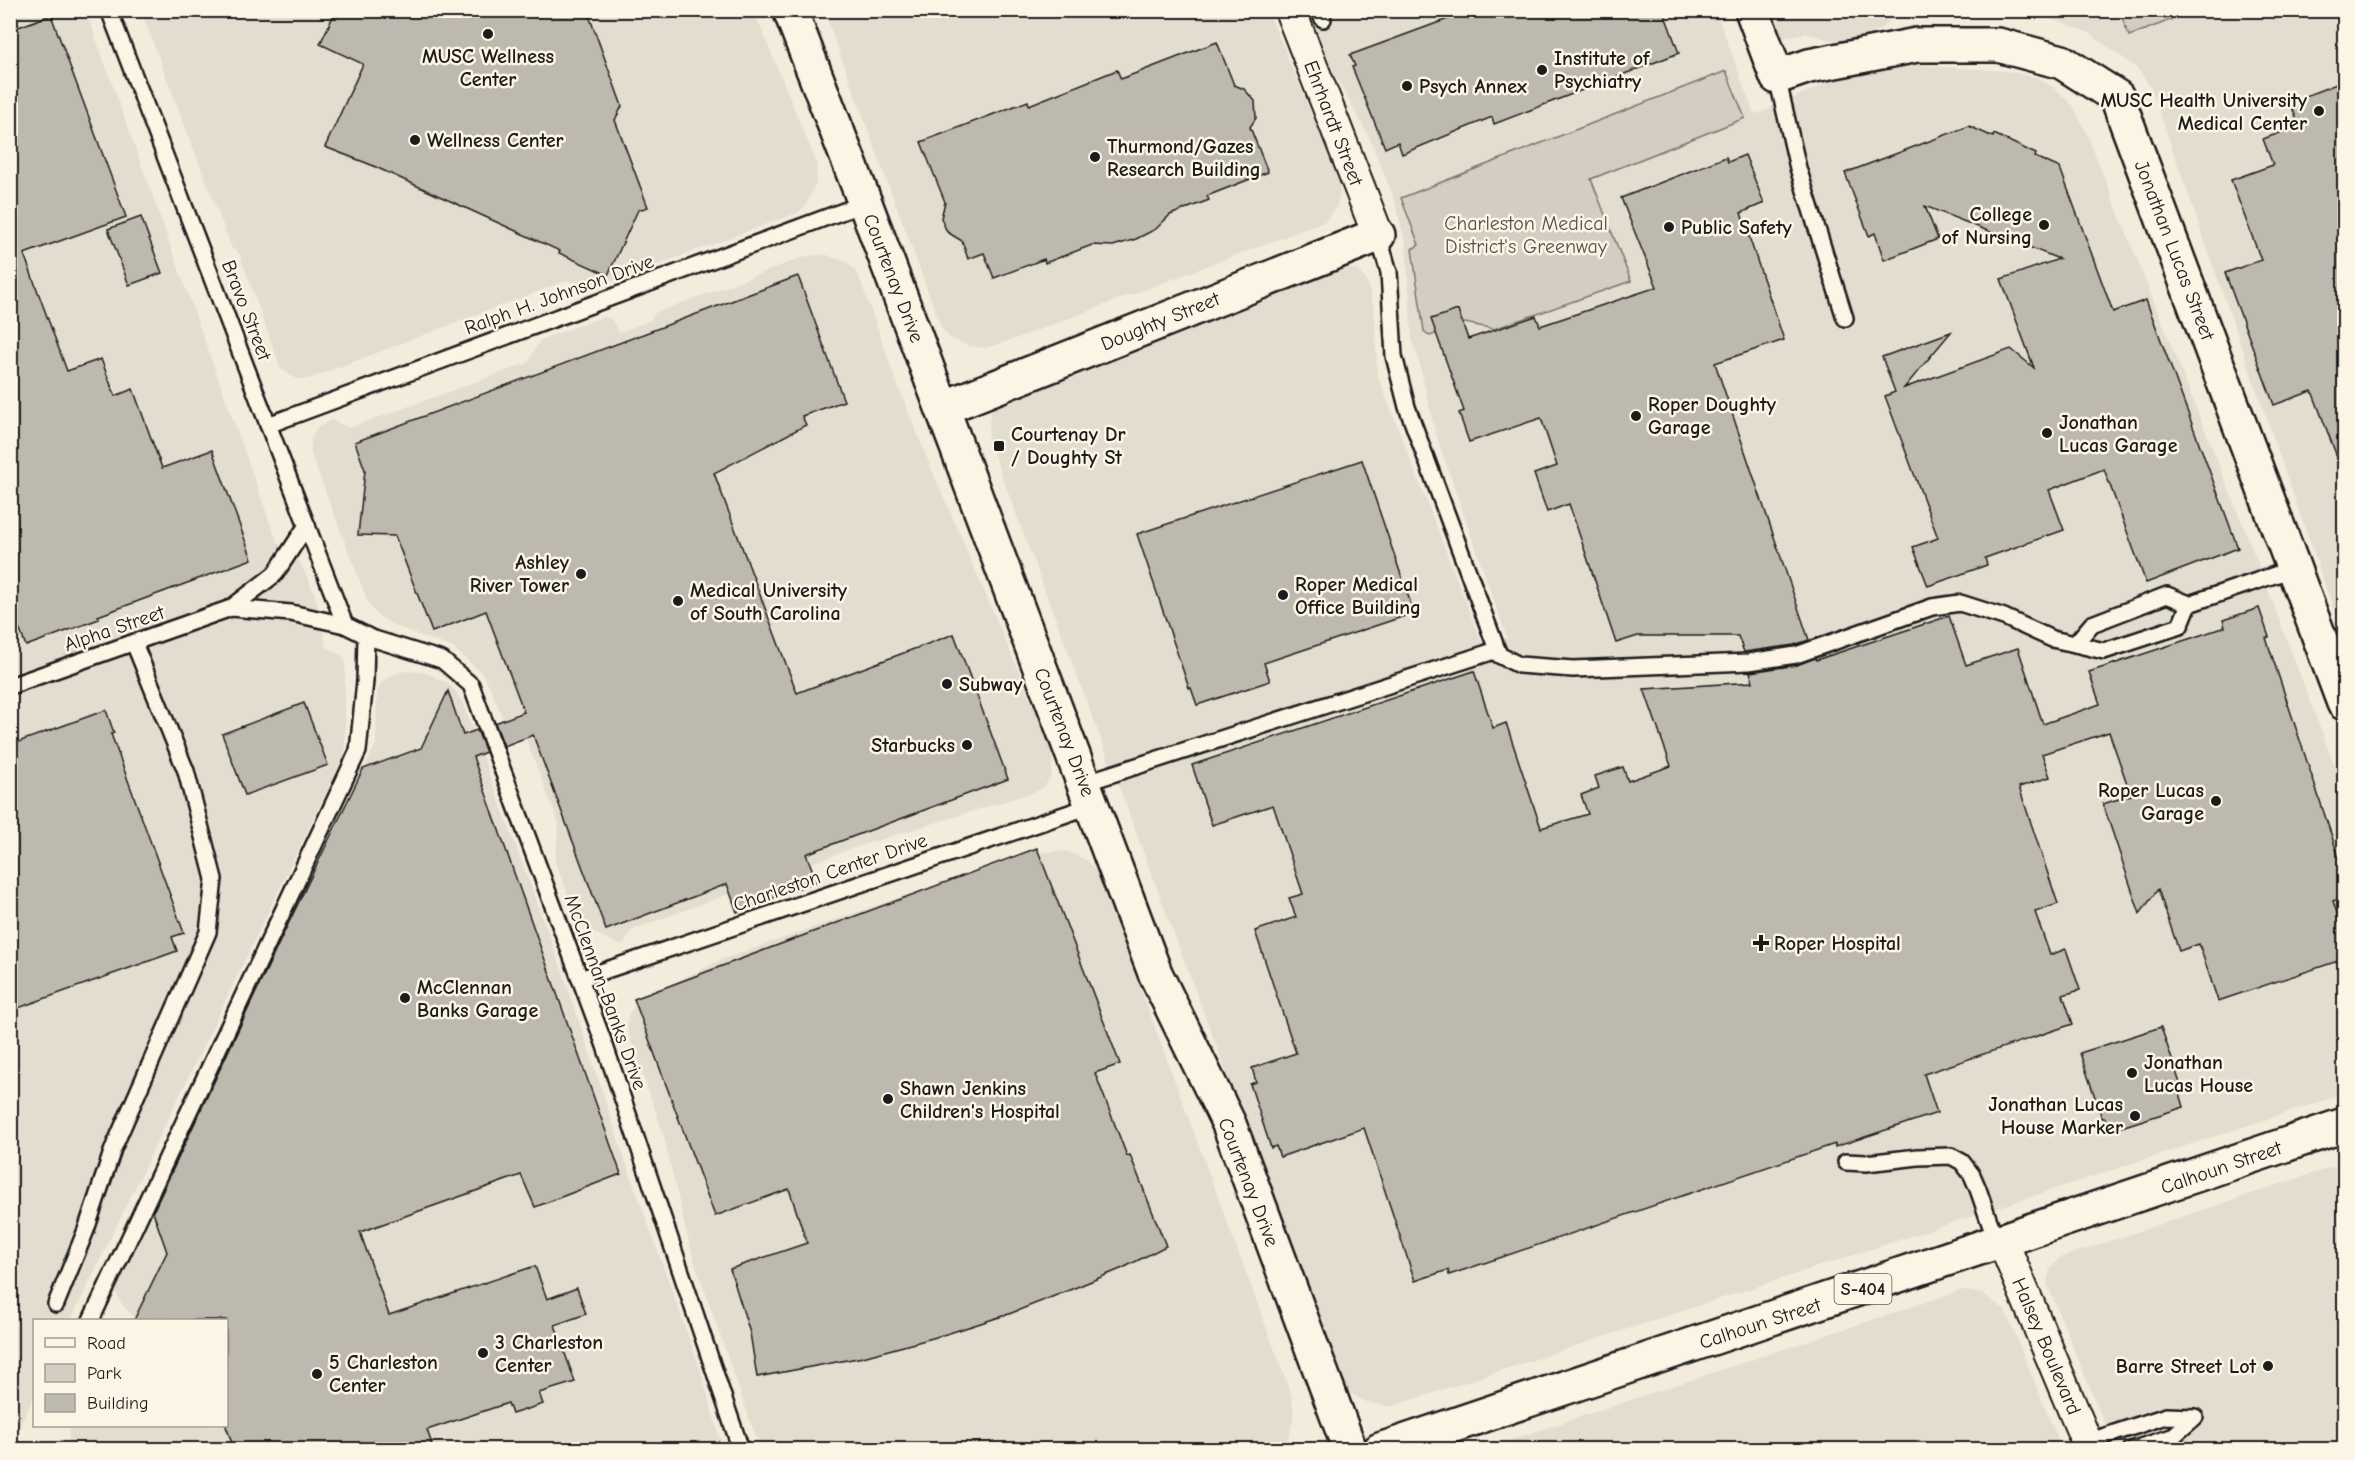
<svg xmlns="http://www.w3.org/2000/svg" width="2355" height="1460" font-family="'Comic Neue',sans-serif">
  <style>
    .built { fill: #e3ddcf }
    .green { fill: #d3cec1; stroke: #78756e; stroke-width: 1.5 }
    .building { fill: #beb9ae; stroke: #1c1c1c; stroke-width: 1.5 }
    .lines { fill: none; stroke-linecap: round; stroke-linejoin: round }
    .service-casing { stroke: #1c1c1c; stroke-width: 20 }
    .minor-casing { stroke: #1c1c1c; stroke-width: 34 }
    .tertiary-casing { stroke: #1c1c1c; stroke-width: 38 }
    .primary-casing { stroke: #1c1c1c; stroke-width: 38 }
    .service { stroke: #fcf5e5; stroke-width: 15 }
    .minor { stroke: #fcf5e5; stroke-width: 30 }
    .tertiary { stroke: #fcf5e5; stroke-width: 33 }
    .primary { stroke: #fcf5e5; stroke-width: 33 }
    .poi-dot { fill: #1c1c1c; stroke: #fcf5e5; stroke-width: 2 }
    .labels { text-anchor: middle; stroke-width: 5; stroke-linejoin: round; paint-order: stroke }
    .shield { fill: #fcf5e5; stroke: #5f5d58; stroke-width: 1.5 }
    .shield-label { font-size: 18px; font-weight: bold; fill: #1c1c1c }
    .poi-label { font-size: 20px; font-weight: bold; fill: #1c1c1c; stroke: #fcf5e5; text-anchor: start }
    .street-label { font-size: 20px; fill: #1c1c1c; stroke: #fcf5e5 }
    .park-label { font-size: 20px; fill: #53514e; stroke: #fcf5e5 }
  </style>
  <rect width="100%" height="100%" fill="#f3ecdd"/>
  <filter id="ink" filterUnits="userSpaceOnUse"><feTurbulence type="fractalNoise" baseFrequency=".0167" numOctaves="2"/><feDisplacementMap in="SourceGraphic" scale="12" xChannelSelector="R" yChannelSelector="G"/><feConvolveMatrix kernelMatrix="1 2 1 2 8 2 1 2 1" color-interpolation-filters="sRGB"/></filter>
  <g filter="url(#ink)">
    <g class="built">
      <polygon points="11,11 86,11 277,542 300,562 315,594 326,646 345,658 345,753 71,1320 34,1320 34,1396 11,1445"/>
      <polygon points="141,11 754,11 817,164 816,183 806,206 797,213 589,290 570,281 563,282 308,379 297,379 281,369 239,253 232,249"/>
      <polygon points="824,11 1268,11 1339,179 1340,192 1337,206 1326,221 1012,340 985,348 968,346 950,338 942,329"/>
      <polygon points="1306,11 1716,11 1753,111 1758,114 1833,80 1880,69 1920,65 2006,71 2039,78 2058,91 2073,106 2087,134 2254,553 2344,791 2344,1094 1390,1407 1367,1402 1346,1391 988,439 990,411 1006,396 1343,268 1357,269 1368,283 1375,315 1377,374 1481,641 1507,638 1436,435 1417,353 1412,342 1406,244 1393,196 1369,137 1336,77"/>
      <polygon points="1769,11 1911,11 1896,14 1880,30 1853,40 1831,40 1805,33 1779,39"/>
      <polygon points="2017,11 2344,11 2344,622 2335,614 2151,88 2138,69 2089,33 2064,23"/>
      <polygon points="815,255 827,255 846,262 854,269 860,279 895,378 929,463 1049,742 1053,759 1051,777 1044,787 1035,792 850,849 632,930 624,944 620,945 588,930 581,925 576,915 555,861 559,824 525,737 503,719 490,687 481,672 453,648 395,626 377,615 369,605 311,454 311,439 316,429 331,420 349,428 528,363 540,340 602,317 611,318 619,333 651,320 655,313 804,257"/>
      <polygon points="404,671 424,672 448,683 457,693 464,706 562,970 625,1160 700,1369 723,1449 67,1450 70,1426 226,1426 226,1320 140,1319 133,1316 121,1303 116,1292 117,1276 376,744 377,694 380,684 392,675"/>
      <polygon points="1066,851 1088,861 1098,874 1291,1394 1294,1411 1290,1434 1285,1442 1267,1450 760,1449 697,1269 687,1235 663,1133 629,1035 627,1025 629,1014 635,1005 646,996 723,959 906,895 1045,852"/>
      <polygon points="2344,1163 2344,1449 2115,1449 2047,1284 2050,1269 2059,1258"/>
      <polygon points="1962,1290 1983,1294 2005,1310 2062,1449 1483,1449"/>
    </g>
    <g class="green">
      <polygon points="2103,11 2194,11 2129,36 2120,12 2106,17"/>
      <polygon points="1726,71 1745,118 1591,179 1631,281 1494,329 1465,323 1430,336 1424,331 1412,249 1419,245 1401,198"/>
    </g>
    <g class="building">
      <polygon points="336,10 587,10 622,106 615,120 648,207 638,210 608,275 559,253 560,251 369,164 325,147 363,64 320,44"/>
      <polygon points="1454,10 1663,10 1679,53 1494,124 1492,117 1402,154 1398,142 1385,148 1352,67 1355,66 1350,55 1456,16"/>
      <polygon points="51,15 126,217 24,254 67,371 101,359 115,396 133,389 162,468 212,450 252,559 98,616 99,619 26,646 10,605 10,30"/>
      <polygon points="1217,42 1234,85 1244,89 1255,101 1256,118 1250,127 1268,172 1207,196 1209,200 1170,215 1156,229 1136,239 1113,246 1092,245 1045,263 1044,259 994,278 984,253 968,259 962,241 947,232 941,218 945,202 921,142 1028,101 1029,105 1117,70 1121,79"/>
      <polygon points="2344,81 2344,470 2342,470 2312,391 2274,405 2225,273 2261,260 2231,180 2273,165 2263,139 2299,126 2290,102"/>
      <polygon points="1969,126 1993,137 1994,134 2036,154 2035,157 2060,168 2113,312 2146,300 2238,548 2146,583 2104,469 2049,490 2064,530 1985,558 1987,565 1928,586 1913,547 1938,538 1885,396 1895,392 1882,357 1951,332 1904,388 2011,349 2034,368 2001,279 2059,259 1925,206 1938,239 1884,260 1875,233 1869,236 1845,173"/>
      <polygon points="1745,155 1764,203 1741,213 1784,340 1715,363 1809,640 1794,645 1744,652 1738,636 1638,636 1616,643 1569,504 1547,512 1534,474 1557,466 1541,418 1469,442 1459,413 1464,411 1431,319 1458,310 1468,339 1536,316 1540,326 1657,287 1621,198 1726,157 1728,162"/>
      <polygon points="141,217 162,273 129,285 108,229"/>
      <polygon points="798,276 844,401 802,416 806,425 714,473 797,693 954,634 1008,779 806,854 817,881 737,912 727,884 606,930 533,735 504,746 495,723 524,712 486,611 432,632 395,536 358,535 365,470 355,442"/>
      <polygon points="1362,460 1414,613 1264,663 1270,681 1197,705 1191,688 1189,688 1137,534"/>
      <polygon points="2259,608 2269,637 2266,638 2344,873 2344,897 2333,901 2344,935 2344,959 2218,1001 2199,944 2179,951 2158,889 2140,914 2103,804 2131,795 2109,732 2042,754 2050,777 2019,787 2058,904 2035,912 2050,955 2066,949 2080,990 2063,995 2073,1024 1924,1074 1937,1113 1835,1147 1835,1144 1449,1275 1448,1270 1415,1281 1364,1128 1280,1157 1276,1146 1271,1148 1250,1084 1256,1082 1252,1068 1296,1053 1255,931 1296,917 1289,898 1303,894 1273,805 1212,825 1192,765 1474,671 1493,728 1506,723 1541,828 1588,814 1581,795 1599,788 1595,776 1623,767 1628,781 1671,766 1644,689 1753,682 1750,672 1797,665 1815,658 1816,660 1949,616 1966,665 2018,648 2043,724 2100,704 2089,672 2225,627 2223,620"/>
      <polygon points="448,691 463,735 477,730 486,752 473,757 621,1174 535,1207 521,1175 360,1232 389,1315 535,1266 547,1299 577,1288 586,1314 555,1325 575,1382 539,1393 543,1404 512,1414 508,1403 427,1430 432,1444 415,1449 234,1449 226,1426 226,1320 134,1320 167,1252 153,1212 280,941 363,769 421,748"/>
      <polygon points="304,703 328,765 245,795 222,734"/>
      <polygon points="106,710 114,733 111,734 184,933 172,937 177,951 10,1011 10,745"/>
      <polygon points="1037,848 1120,1064 1095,1073 1127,1156 1130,1155 1166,1246 1123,1268 1072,1289 1009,1314 940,1336 863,1357 757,1377 750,1333 730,1269 807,1243 789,1189 715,1216 634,999"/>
      <polygon points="2161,1027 2183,1092 2180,1093 2184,1107 2109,1131 2105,1118 2102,1118 2080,1053"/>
    </g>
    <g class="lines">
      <defs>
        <g id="service">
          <polyline points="109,10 345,625"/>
          <polyline points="1319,10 1323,19"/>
          <polyline points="1777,77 1798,168 1845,318"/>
          <polyline points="1378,235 1389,272 1394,356 1407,407 1499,655 1519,665 1573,669 1749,662 1796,655 1932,607 1960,603 2004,617 2052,639 2075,644"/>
          <polyline points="268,425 865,203"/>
          <polyline points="2189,604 2180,626 2104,651 2075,644 2092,624 2167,595 2189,604 2295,568"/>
          <polyline points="231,608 291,613 345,625 371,638 442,660 471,685 605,1046 741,1450"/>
          <polyline points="10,686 231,608 275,574 307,525"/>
          <polyline points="1084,783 1497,650"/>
          <polyline points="580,979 1093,805"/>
          <polyline points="1846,1162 1866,1163 1918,1157 1951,1156 1962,1162 1972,1175 1978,1189 1997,1244"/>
          <polyline points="56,1304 86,1230 113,1149 208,932 214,879 186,771 134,643"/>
          <polyline points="91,1320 358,751 365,681 366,636"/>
          <polyline points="2087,1442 2166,1416 2195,1417 2172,1437 2131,1450"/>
        </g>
        <g id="minor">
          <polyline points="1290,10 1378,235"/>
          <polyline points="2003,1242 2090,1450"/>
        </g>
        <g id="tertiary">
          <polyline points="790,10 865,203 1155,973 1229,1124 1350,1450"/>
          <polyline points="1752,10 1777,77 1809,66 1917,45 1998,45 2062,62 2117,97 2344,703"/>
          <polyline points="943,408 1378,235"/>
        </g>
        <polyline id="primary" points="1380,1450 2344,1125"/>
      </defs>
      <use href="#service" class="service-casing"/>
      <use href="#minor" class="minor-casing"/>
      <use href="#tertiary" class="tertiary-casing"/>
      <use href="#primary" class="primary-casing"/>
      <use href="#service" class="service"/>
      <use href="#minor" class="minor"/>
      <use href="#tertiary" class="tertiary"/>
      <use href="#primary" class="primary"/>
    </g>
  </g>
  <g class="poi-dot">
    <circle cx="488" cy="34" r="6"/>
    <circle cx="1542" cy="70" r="6"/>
    <circle cx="1407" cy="86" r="6"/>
    <circle cx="2319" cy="111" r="6"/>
    <circle cx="415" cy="140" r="6"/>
    <circle cx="1095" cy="157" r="6"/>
    <circle cx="2044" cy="225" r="6"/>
    <circle cx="1669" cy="227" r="6"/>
    <circle cx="1636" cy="416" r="6"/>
    <circle cx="2047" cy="433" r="6"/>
    <rect x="993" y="440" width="12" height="12" rx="3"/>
    <circle cx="581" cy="574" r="6"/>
    <circle cx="1283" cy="595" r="6"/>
    <circle cx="678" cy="601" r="6"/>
    <circle cx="947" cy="684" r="6"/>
    <circle cx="967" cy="745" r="6"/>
    <circle cx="2216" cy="801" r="6"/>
    <path d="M1758 934h6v6h6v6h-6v6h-6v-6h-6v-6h6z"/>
    <circle cx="405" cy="998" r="6"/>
    <circle cx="2132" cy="1073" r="6"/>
    <circle cx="888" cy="1099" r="6"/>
    <circle cx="2135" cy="1116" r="6"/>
    <circle cx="483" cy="1353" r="6"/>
    <circle cx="2268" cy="1366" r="6"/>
    <circle cx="317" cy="1374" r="6"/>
  </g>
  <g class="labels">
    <rect class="shield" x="1834.5" y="1274" width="57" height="30" rx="4.5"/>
    <g class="shield-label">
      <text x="1863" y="1295">S-404</text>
    </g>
    <g class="poi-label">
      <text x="488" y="63" text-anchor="middle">MUSC Wellness<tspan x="488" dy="23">Center</tspan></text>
      <text x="1554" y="65">Institute of<tspan x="1554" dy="23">Psychiatry</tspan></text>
      <text x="1419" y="93">Psych Annex</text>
      <text x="2307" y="107" text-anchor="end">MUSC Health University<tspan x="2307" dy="23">Medical Center</tspan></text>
      <text x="427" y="147">Wellness Center</text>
      <text x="1107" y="153">Thurmond/Gazes<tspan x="1107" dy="23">Research Building</tspan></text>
      <text x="2032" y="221" text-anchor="end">College<tspan x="2032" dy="23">of Nursing</tspan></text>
      <text x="1681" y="234">Public Safety</text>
      <text x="1648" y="411">Roper Doughty<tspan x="1648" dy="23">Garage</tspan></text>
      <text x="2059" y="429">Jonathan<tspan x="2059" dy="23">Lucas Garage</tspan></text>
      <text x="1011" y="441">Courtenay Dr<tspan x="1011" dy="23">/ Doughty St</tspan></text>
      <text x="569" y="569" text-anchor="end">Ashley<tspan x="569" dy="23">River Tower</tspan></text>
      <text x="1295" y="591">Roper Medical<tspan x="1295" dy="23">Office Building</tspan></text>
      <text x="690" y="597">Medical University<tspan x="690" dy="23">of South Carolina</tspan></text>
      <text x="959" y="691">Subway</text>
      <text x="955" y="752" text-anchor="end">Starbucks</text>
      <text x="2204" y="797" text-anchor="end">Roper Lucas<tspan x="2204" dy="23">Garage</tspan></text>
      <text x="1774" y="950">Roper Hospital</text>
      <text x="417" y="994">McClennan<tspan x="417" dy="23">Banks Garage</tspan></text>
      <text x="2144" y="1069">Jonathan<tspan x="2144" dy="23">Lucas House</tspan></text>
      <text x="900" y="1095">Shawn Jenkins<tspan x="900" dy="23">Children's Hospital</tspan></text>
      <text x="2123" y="1111" text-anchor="end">Jonathan Lucas<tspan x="2123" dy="23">House Marker</tspan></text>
      <text x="495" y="1349">3 Charleston<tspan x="495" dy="23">Center</tspan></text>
      <text x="329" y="1369">5 Charleston<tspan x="329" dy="23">Center</tspan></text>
      <text x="2256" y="1373" text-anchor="end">Barre Street Lot</text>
    </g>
    <g class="street-label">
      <text transform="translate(1334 123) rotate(69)" y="7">Ehrhardt Street</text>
      <text transform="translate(2175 250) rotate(69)" y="7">Jonathan Lucas Street</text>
      <text transform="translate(894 278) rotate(69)" y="7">Courtenay Drive</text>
      <text transform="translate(559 294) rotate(-20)" y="7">Ralph H. Johnson Drive</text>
      <text transform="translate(247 310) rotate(69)" y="7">Bravo Street</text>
      <text transform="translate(1160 321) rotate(-22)" y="7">Doughty Street</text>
      <text transform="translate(114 628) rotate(-19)" y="7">Alpha Street</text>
      <text transform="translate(1065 732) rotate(69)" y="7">Courtenay Drive</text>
      <text transform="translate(830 872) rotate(-19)" y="7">Charleston Center Drive</text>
      <text transform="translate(606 992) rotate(70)" y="7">McClennan-Banks Drive</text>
      <text transform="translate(2221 1167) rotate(-19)" y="7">Calhoun Street</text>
      <text transform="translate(1249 1182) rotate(69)" y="7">Courtenay Drive</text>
      <text transform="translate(1760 1323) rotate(-18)" y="7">Calhoun Street</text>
      <text transform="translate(2047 1346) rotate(67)" y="7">Halsey Boulevard</text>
    </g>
    <g class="park-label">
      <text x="1526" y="230">Charleston Medical<tspan x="1526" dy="23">District's Greenway</tspan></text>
    </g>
  </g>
  <rect width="2355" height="1460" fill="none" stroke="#fcf5e5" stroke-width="36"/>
  <rect x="18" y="18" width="2319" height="1424" fill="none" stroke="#1c1c1c" stroke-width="2" filter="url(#ink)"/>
  <rect x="33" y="1319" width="195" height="108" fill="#fcf5e5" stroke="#a29e95" stroke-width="1.5"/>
  <rect x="45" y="1338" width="30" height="9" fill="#fcf5e5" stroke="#a29e95" stroke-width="1.5"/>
  <text x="87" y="1349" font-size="18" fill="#1c1c1c">Road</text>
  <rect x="45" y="1364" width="30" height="18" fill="#d3cec1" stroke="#a29e95" stroke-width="1.5"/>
  <text x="87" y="1379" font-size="18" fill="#1c1c1c">Park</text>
  <rect x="45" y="1394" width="30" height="18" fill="#beb9ae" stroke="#a29e95" stroke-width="1.5"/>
  <text x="87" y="1409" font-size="18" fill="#1c1c1c">Building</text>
</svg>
